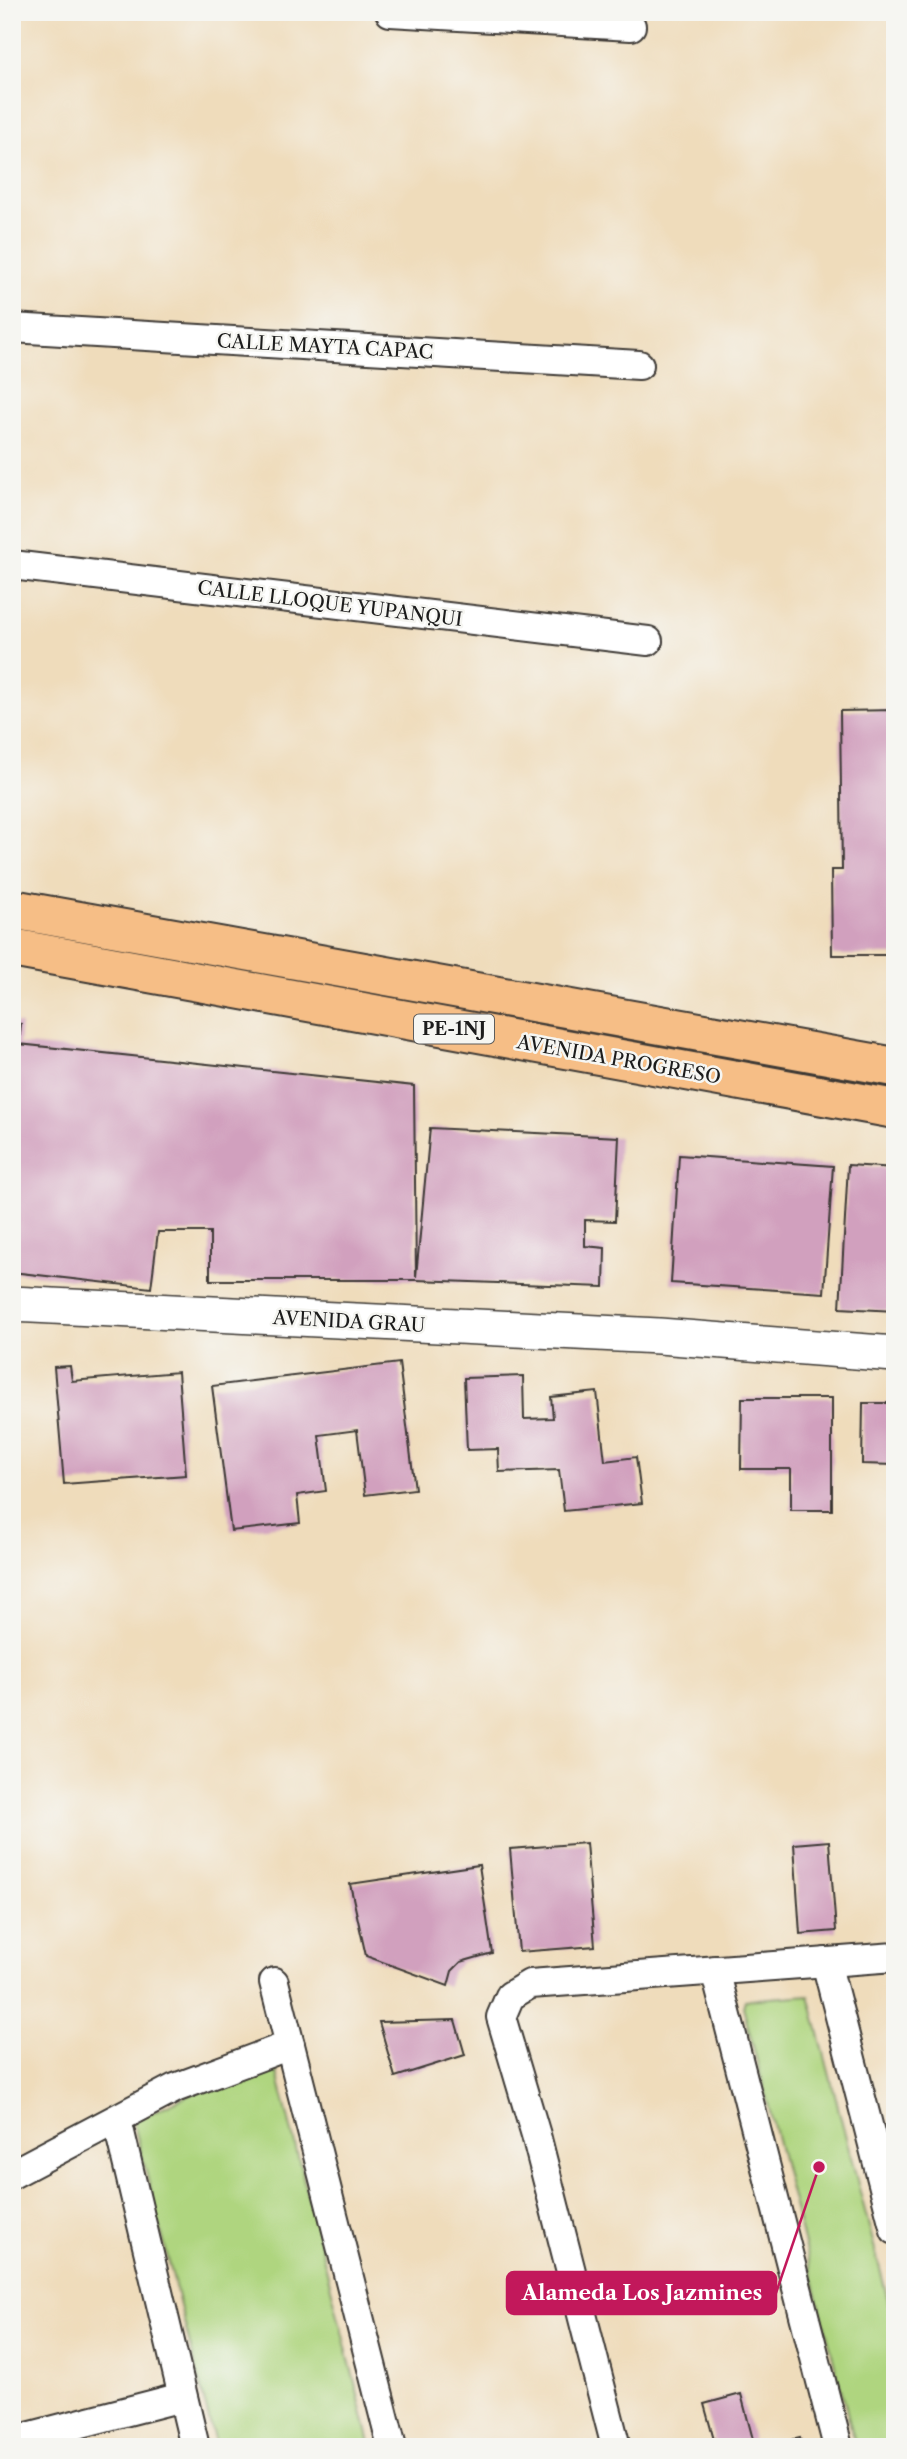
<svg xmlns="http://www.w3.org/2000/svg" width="907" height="2459" font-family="'Libre Caslon Text',serif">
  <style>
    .green { fill: #afd57f; stroke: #66784e; stroke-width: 2 }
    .building { fill: #d1a0be }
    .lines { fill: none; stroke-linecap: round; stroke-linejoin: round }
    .minor-casing { stroke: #3c3934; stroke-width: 32 }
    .tertiary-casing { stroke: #3c3934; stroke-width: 38 }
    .primary-casing { stroke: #3c3934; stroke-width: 42 }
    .minor { stroke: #fff; stroke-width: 28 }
    .tertiary { stroke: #fff; stroke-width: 35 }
    .primary { stroke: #f6be86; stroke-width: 38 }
    .labels { text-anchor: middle; stroke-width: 5; stroke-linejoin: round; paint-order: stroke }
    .shield { fill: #f6f6f2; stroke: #5d5d5c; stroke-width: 2 }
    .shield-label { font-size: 18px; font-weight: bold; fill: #1c1c1c }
    .street-label { font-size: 19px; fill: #1c1c1c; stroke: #f6f6f2 }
    .leader { fill: none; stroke: #c2185b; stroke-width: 2.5 }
    .callout-dot { fill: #c2185b; stroke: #f6f6f2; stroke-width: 2.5 }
    .callout { fill: #c2185b; stroke: #c2185b; stroke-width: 2.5 }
    .callout-label { font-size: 21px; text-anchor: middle; font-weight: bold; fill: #fff }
  </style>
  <rect width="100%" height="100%" fill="#f6f6f2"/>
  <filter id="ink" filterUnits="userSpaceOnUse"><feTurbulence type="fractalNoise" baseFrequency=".0143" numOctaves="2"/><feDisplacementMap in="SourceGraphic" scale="14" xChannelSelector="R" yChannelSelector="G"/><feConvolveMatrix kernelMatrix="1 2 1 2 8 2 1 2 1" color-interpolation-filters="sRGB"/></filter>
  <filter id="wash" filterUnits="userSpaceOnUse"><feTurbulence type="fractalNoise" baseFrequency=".00686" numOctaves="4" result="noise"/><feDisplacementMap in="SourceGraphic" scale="28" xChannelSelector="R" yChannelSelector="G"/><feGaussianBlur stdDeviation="1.57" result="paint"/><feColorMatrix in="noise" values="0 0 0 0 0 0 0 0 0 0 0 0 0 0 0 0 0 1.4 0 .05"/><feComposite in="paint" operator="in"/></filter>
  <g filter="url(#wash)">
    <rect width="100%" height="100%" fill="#efdcbb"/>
    <g class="green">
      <polygon points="809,1995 895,2327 895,2447 856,2447 743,2007 745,2000"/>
      <polygon points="276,2069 371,2447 216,2447 133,2121 200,2090"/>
    </g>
    <g id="blocks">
      <g class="building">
        <polygon points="895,710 895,955 832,955 831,870 842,870 840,711"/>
        <polygon points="12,1023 21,1024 19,1044 414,1086 416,1277 430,1128 619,1137 615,1221 585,1220 585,1246 605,1248 604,1287 416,1280 210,1280 210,1232 158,1232 151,1288 12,1272 12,1199 15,1169 12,1168"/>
        <polygon points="679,1155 833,1166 824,1293 671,1283"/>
        <polygon points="848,1165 895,1168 895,1311 840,1308"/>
        <polygon points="399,1363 415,1489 365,1495 357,1430 319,1435 326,1491 297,1495 300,1523 231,1531 212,1386"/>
        <polygon points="70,1366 72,1381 178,1372 186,1475 64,1484 54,1367"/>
        <polygon points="523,1376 524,1419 553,1418 551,1397 597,1392 605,1461 636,1457 642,1503 564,1511 559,1470 499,1472 498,1449 467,1450 464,1378"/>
        <polygon points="742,1398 832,1398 832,1510 791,1510 791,1469 741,1469"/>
        <polygon points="863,1403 895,1403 895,1465 862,1464"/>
        <polygon points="14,1474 19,1507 12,1509 12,1475"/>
        <polygon points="829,1841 836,1931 800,1934 794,1844"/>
        <polygon points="586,1843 595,1946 519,1952 510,1849"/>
        <polygon points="479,1865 492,1953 461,1962 452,1971 448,1986 366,1956 350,1884"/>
        <polygon points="455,2020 465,2055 395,2077 379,2022"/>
        <polygon points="741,2394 755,2447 716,2447 704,2404"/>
        <polygon points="800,2438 802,2447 766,2447 766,2446"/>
      </g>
    </g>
  </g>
  <g filter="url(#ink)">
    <use href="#blocks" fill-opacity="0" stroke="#3c3934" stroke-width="2"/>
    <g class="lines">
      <defs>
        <g id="minor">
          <polyline points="390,12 631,26"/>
          <polyline points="12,328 639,365"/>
          <polyline points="12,565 648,641"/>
          <polyline points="826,1962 895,2230"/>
          <polyline points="715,1970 838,2447"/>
          <polyline points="274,1982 392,2447"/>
          <polyline points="117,2120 195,2447"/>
          <polyline points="12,2174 175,2088 290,2045"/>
          <polyline points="12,2441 182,2397"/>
          <polyline points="616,2447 536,2135 501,2017 510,1996 530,1984 895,1957"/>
        </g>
        <polyline id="tertiary" points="12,1304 659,1336 895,1354"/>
        <g id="primary">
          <polyline points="12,909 895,1067"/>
          <polyline points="12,948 895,1109"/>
        </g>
      </defs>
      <use href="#minor" class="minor-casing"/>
      <use href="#tertiary" class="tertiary-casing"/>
      <use href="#primary" class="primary-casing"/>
      <use href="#minor" class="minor"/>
      <use href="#tertiary" class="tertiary"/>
      <use href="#primary" class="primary"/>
    </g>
  </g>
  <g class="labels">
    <rect class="shield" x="414" y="1014.5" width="80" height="29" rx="5"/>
    <g class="shield-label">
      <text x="454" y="1035">PE-1NJ</text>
    </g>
    <g class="street-label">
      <text transform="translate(325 346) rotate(3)" y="7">CALLE MAYTA CAPAC</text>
      <text transform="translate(330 603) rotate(7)" y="7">CALLE LLOQUE YUPANQUI</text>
      <text transform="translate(619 1059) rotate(10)" y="7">AVENIDA PROGRESO</text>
      <text transform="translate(349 1321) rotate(3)" y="7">AVENIDA GRAU</text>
    </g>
  </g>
  <path class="leader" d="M819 2167L776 2293"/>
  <circle class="callout-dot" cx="819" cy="2167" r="7"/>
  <rect class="callout" x="507" y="2272" width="269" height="42" rx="7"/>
  <g class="callout-label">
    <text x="642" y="2300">Alameda Los Jazmines</text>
  </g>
  <rect width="907" height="2459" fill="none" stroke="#f6f6f2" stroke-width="42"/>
</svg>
